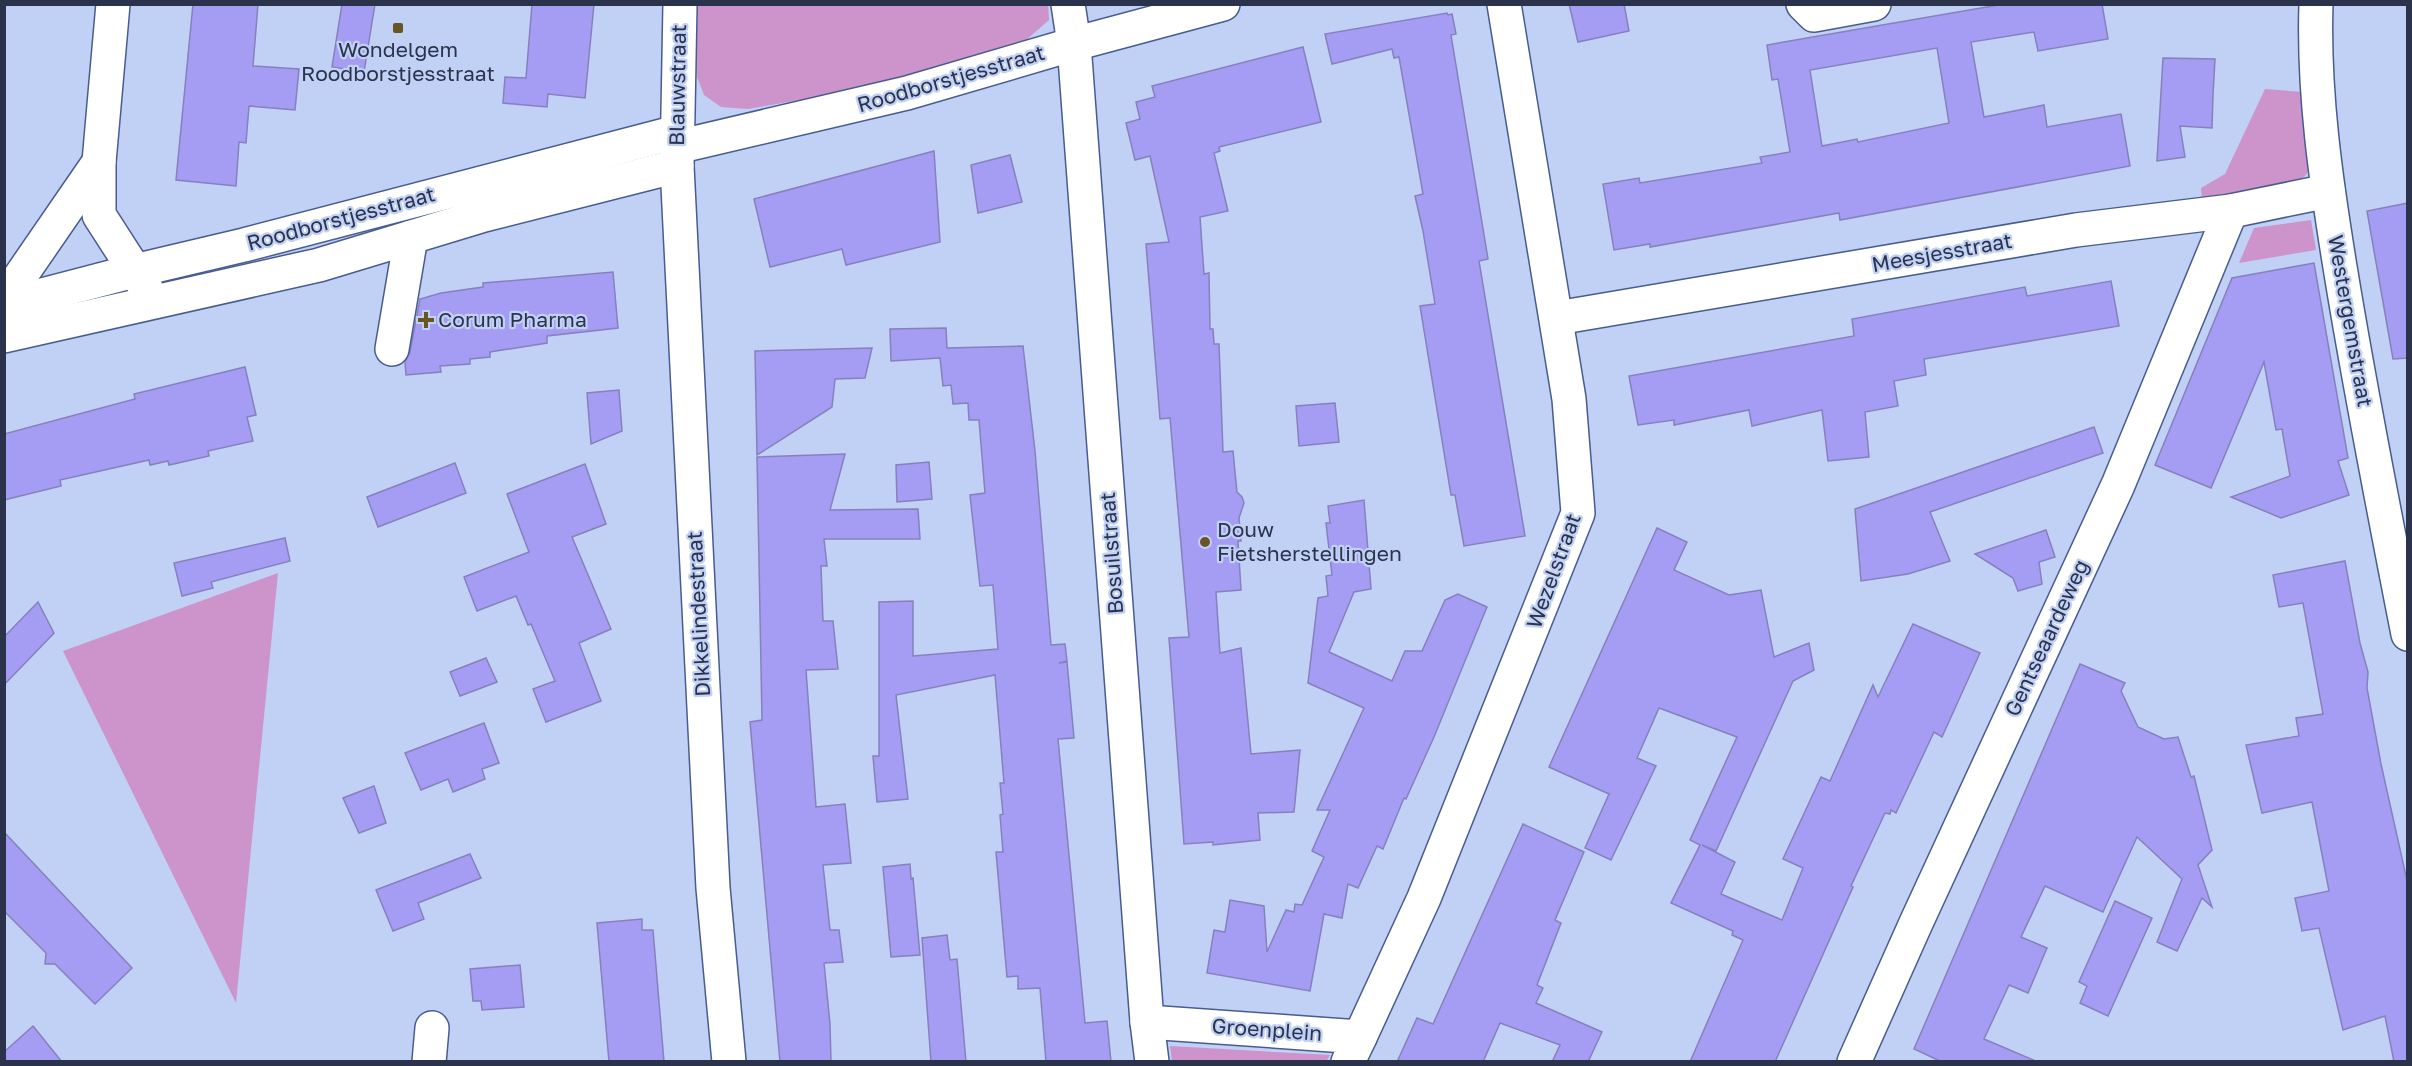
<svg xmlns="http://www.w3.org/2000/svg" width="2412" height="1066" font-family="'Golos Text',sans-serif">
  <style>
    .green { fill: #cd93cb }
    .building { fill: #a59cf4; stroke: #8681bd; stroke-width: 1.5; fill-rule: evenodd }
    .lines { fill: none; stroke-linecap: round; stroke-linejoin: round }
    .minor-casing { stroke: #485c91; stroke-width: 36 }
    .minor { stroke: #fff; stroke-width: 33 }
    .poi-dot { fill: #695524; stroke: #c1d0f5; stroke-width: 2 }
    .labels { text-anchor: middle; stroke-width: 4.5; stroke-linejoin: round; paint-order: stroke }
    .poi-label { font-size: 21px; fill: #2a334b; stroke: #c1d0f5; text-anchor: start }
    .street-label { font-size: 21px; fill: #2a334b; stroke: #c1d0f5 }
  </style>
  <rect width="100%" height="100%" fill="#c1d0f5"/>
  <g class="green">
    <polygon points="1048,4 1049,20 1025,41 999,53 812,98 748,109 721,107 704,95 697,77 691,5"/>
    <polygon points="2265,89 2303,92 2310,168 2306,175 2299,181 2202,198 2201,188 2225,174"/>
    <polygon points="2311,220 2316,250 2239,263 2254,228"/>
    <polygon points="278,573 236,1003 63,651"/>
    <polygon points="1170,1046 1330,1055 1326,1062 1172,1061"/>
  </g>
  <g class="building">
    <polygon points="193,4 258,4 253,66 299,69 295,110 249,106 246,143 239,142 236,186 176,180"/>
    <polygon points="342,4 375,4 364,72 332,67"/>
    <polygon points="532,4 594,4 585,98 548,94 547,107 503,103 505,77 526,78"/>
    <polygon points="1569,4 1624,4 1629,31 1578,42"/>
    <path d="M2004 4H2102L2108 39 2038 51 2034 32 1971 42 1984 117 2044 105 2047 127 2121 114 2130 166 1840 220 1839 213 1650 247V244L1614 250 1603 184 1639 178 1640 183 1762 163 1760 157 1790 152 1778 79 1772 80 1767 45ZM1937 48 1949 123 1858 142 1857 139 1822 146 1810 70Z"/>
    <polygon points="1447,13 1448,15 1452,14 1456,34 1451,35 1488,259 1479,261 1525,536 1464,546 1455,495 1451,495 1420,306 1435,304 1423,231 1415,196 1423,194 1399,57 1394,58 1392,49 1332,64 1325,34"/>
    <polygon points="1303,47 1321,122 1219,147 1220,151 1214,153 1228,211 1200,217 1204,274 1209,273 1210,329 1213,329 1214,344 1219,344 1223,452 1233,451 1237,492 1242,497 1244,503 1239,518 1241,541 1238,541 1241,590 1216,592 1220,653 1241,648 1251,754 1300,750 1294,812 1258,813 1260,840 1213,845 1213,842 1184,844 1169,638 1189,637 1170,418 1160,419 1146,244 1169,242 1150,156 1135,160 1126,123 1140,119 1136,102 1155,97 1152,86"/>
    <polygon points="2163,58 2215,59 2213,95 2212,128 2180,126 2185,157 2157,161"/>
    <polygon points="934,151 940,242 846,265 842,249 770,267 754,199"/>
    <polygon points="1010,155 1022,202 978,213 971,165"/>
    <polygon points="2408,203 2408,358 2393,359 2367,211"/>
    <polygon points="2314,263 2348,458 2338,461 2349,495 2281,518 2231,497 2290,476 2282,429 2276,430 2264,362 2211,488 2155,465 2232,278"/>
    <polygon points="613,272 618,328 547,336 547,343 490,352 490,357 470,359 470,364 440,366 441,372 406,375 405,362 410,352 420,299 441,293 483,287 483,283"/>
    <polygon points="2111,281 2119,326 1924,359 1926,375 1894,381 1898,406 1865,412 1869,457 1828,461 1822,410 1752,426 1749,410 1674,425 1674,420 1638,425 1629,376 1854,336 1852,319 2025,287 2027,296"/>
    <polygon points="946,328 947,348 1023,346 1035,451 1051,645 1065,644 1067,661 1059,663 1067,662 1074,738 1058,739 1085,1023 1107,1021 1111,1062 1046,1062 1040,988 1018,989 1018,976 1007,977 996,852 1003,852 1000,815 1003,814 1000,783 1004,783 995,675 896,695 908,799 877,802 873,756 879,756 879,602 913,601 913,656 998,649 993,585 980,586 970,495 985,493 979,420 969,420 968,403 953,404 951,385 943,386 940,358 891,361 890,329"/>
    <polygon points="872,348 865,378 835,379 832,407 757,455 755,351"/>
    <polygon points="245,367 256,415 247,417 253,441 208,451 209,456 169,465 168,461 150,465 149,460 60,480 61,486 4,500 4,434 135,399 134,394"/>
    <polygon points="619,390 622,431 591,444 587,393"/>
    <polygon points="1335,403 1339,442 1299,446 1296,406"/>
    <polygon points="2094,427 2103,453 1930,512 1950,561 1908,574 1861,581 1855,509"/>
    <polygon points="845,454 830,510 918,509 920,539 824,539 827,566 821,566 823,621 833,621 838,669 806,670 816,807 845,804 851,863 823,865 830,930 839,930 843,962 824,963 830,1024 831,1062 780,1062 750,722 762,720 757,457"/>
    <polygon points="929,462 932,499 897,502 896,465"/>
    <polygon points="455,463 466,493 378,527 367,497"/>
    <polygon points="585,464 606,524 572,537 611,629 579,643 601,701 546,722 533,689 555,681 531,624 528,625 516,596 477,611 464,577 529,552 507,494"/>
    <polygon points="1364,500 1371,589 1354,592 1329,652 1392,681 1405,651 1422,651 1445,600 1458,594 1487,607 1434,737 1406,799 1404,798 1383,849 1377,846 1358,888 1348,884 1342,918 1324,914 1310,991 1207,973 1214,930 1225,932 1230,900 1264,906 1267,952 1286,910 1294,912 1295,904 1302,905 1324,857 1312,851 1330,810 1317,810 1364,708 1308,683 1318,598 1328,596 1326,576 1332,575 1326,523 1330,523 1328,506"/>
    <polygon points="1657,528 1687,542 1674,570 1729,595 1761,590 1774,657 1809,643 1814,670 1793,681 1716,851 1702,845 1735,862 1721,894 1782,920 1803,868 1783,859 1821,777 1830,781 1873,685 1878,697 1913,624 1980,653 1942,737 1934,732 1896,813 1891,810 1890,814 1885,813 1851,886 1853,887 1775,1062 1690,1062 1743,940 1732,935 1733,931 1671,903 1700,845 1690,840 1737,737 1659,708 1637,758 1656,766 1611,860 1585,848 1609,794 1549,767"/>
    <polygon points="2046,530 2055,557 2039,562 2042,584 2018,591 2013,578 1975,554"/>
    <polygon points="285,538 290,561 211,582 213,588 182,596 174,563"/>
    <polygon points="2345,561 2360,643 2368,672 2367,688 2381,764 2408,885 2408,1062 2394,1062 2385,1016 2343,1030 2319,928 2302,931 2295,898 2329,891 2312,802 2262,813 2246,745 2299,736 2296,718 2323,714 2303,603 2279,607 2273,575"/>
    <polygon points="38,602 54,633 4,685 4,637"/>
    <polygon points="486,658 497,682 460,696 450,672"/>
    <polygon points="2080,664 2125,683 2121,691 2138,727 2164,739 2178,737 2191,777 2194,776 2212,850 2198,865 2212,907 2202,898 2177,951 2157,942 2182,879 2137,837 2103,912 2045,886 2021,937 2047,948 2028,993 2009,985 1984,1039 2038,1062 1942,1062 1914,1049"/>
    <polygon points="484,723 499,763 482,769 485,779 453,792 448,779 421,790 405,753"/>
    <polygon points="374,786 386,823 359,833 343,798"/>
    <polygon points="1523,824 1584,852 1555,920 1561,923 1537,985 1543,988 1536,1003 1602,1032 1588,1062 1552,1062 1560,1045 1500,1023 1483,1062 1397,1062 1417,1018 1433,1024"/>
    <polygon points="4,832 132,968 95,1004 55,964 45,964 46,953 4,911"/>
    <polygon points="470,854 481,878 418,903 424,919 393,931 376,890"/>
    <polygon points="910,864 911,879 913,878 920,955 891,957 883,867"/>
    <polygon points="2115,901 2152,918 2108,1016 2080,1003 2087,986 2079,982"/>
    <polygon points="642,919 642,930 653,930 664,1062 609,1062 597,923"/>
    <polygon points="947,935 950,960 957,959 966,1062 931,1062 922,938"/>
    <polygon points="520,965 524,1007 482,1010 481,1001 473,1001 470,969"/>
    <polygon points="33,1026 62,1062 4,1062 4,1052"/>
  </g>
  <g class="lines">
    <defs>
      <g id="minor">
        <polyline points="113,4 99,162 99,215 146,288"/>
        <polyline points="680,4 677,166 713,888 729,1062"/>
        <polyline points="1068,4 1074,44 1147,1022 1152,1062"/>
        <polyline points="1803,4 1814,15 1874,4"/>
        <path d="M2316 4C2313 92 2326 181 2340 267 2360 390 2384 512 2408 634"/>
        <polyline points="677,147 907,93 1074,44 1223,4"/>
        <polyline points="4,300 99,162"/>
        <polyline points="4,305 134,271 244,245 677,132"/>
        <polyline points="1557,318 2076,230 2231,211 2328,191"/>
        <polyline points="4,336 319,265 484,215 677,166"/>
        <polyline points="392,349 411,237"/>
        <polyline points="1147,1022 1360,1037 1348,1062"/>
        <polyline points="1360,1037 1424,898 1578,513 1569,399 1504,4"/>
        <polyline points="429,1062 432,1028"/>
        <polyline points="1854,1062 1916,923 2118,485 2231,211"/>
      </g>
    </defs>
    <use href="#minor" class="minor-casing"/>
    <use href="#minor" class="minor"/>
  </g>
  <g class="poi-dot">
    <rect x="392" y="22" width="12" height="12" rx="3"/>
    <path d="M423 311h6v6h6v6h-6v6h-6v-6h-6v-6h6z"/>
    <circle cx="1205" cy="542" r="6"/>
  </g>
  <g class="labels">
    <g class="poi-label">
      <text x="398" y="57" text-anchor="middle">Wondelgem<tspan x="398" dy="24">Roodborstjesstraat</tspan></text>
      <text x="438" y="327">Corum Pharma</text>
      <text x="1217" y="537">Douw<tspan x="1217" dy="24">Fietsherstellingen</tspan></text>
    </g>
    <g class="street-label">
      <text transform="translate(951 79) rotate(-16)" y="7">Roodborstjesstraat</text>
      <text transform="translate(678 85) rotate(-89)" y="7">Blauwstraat</text>
      <text transform="translate(341 219) rotate(-15)" y="7">Roodborstjesstraat</text>
      <text transform="translate(1942 253) rotate(-10)" y="7">Meesjesstraat</text>
      <text transform="translate(2350 321) rotate(80)" y="7">Westergemstraat</text>
      <text transform="translate(1112 553) rotate(-94)" y="7">Bosuilstraat</text>
      <text transform="translate(1554 571) rotate(-70)" y="7">Wezelstraat</text>
      <text transform="translate(699 614) rotate(-93)" y="7">Dikkelindestraat</text>
      <text transform="translate(2047 638) rotate(-65)" y="7">Gentseaardeweg</text>
      <text transform="translate(1267 1030) rotate(4)" y="7">Groenplein</text>
    </g>
  </g>
  <rect width="2412" height="1066" fill="none" stroke="#2a334b" stroke-width="12"/>
</svg>
